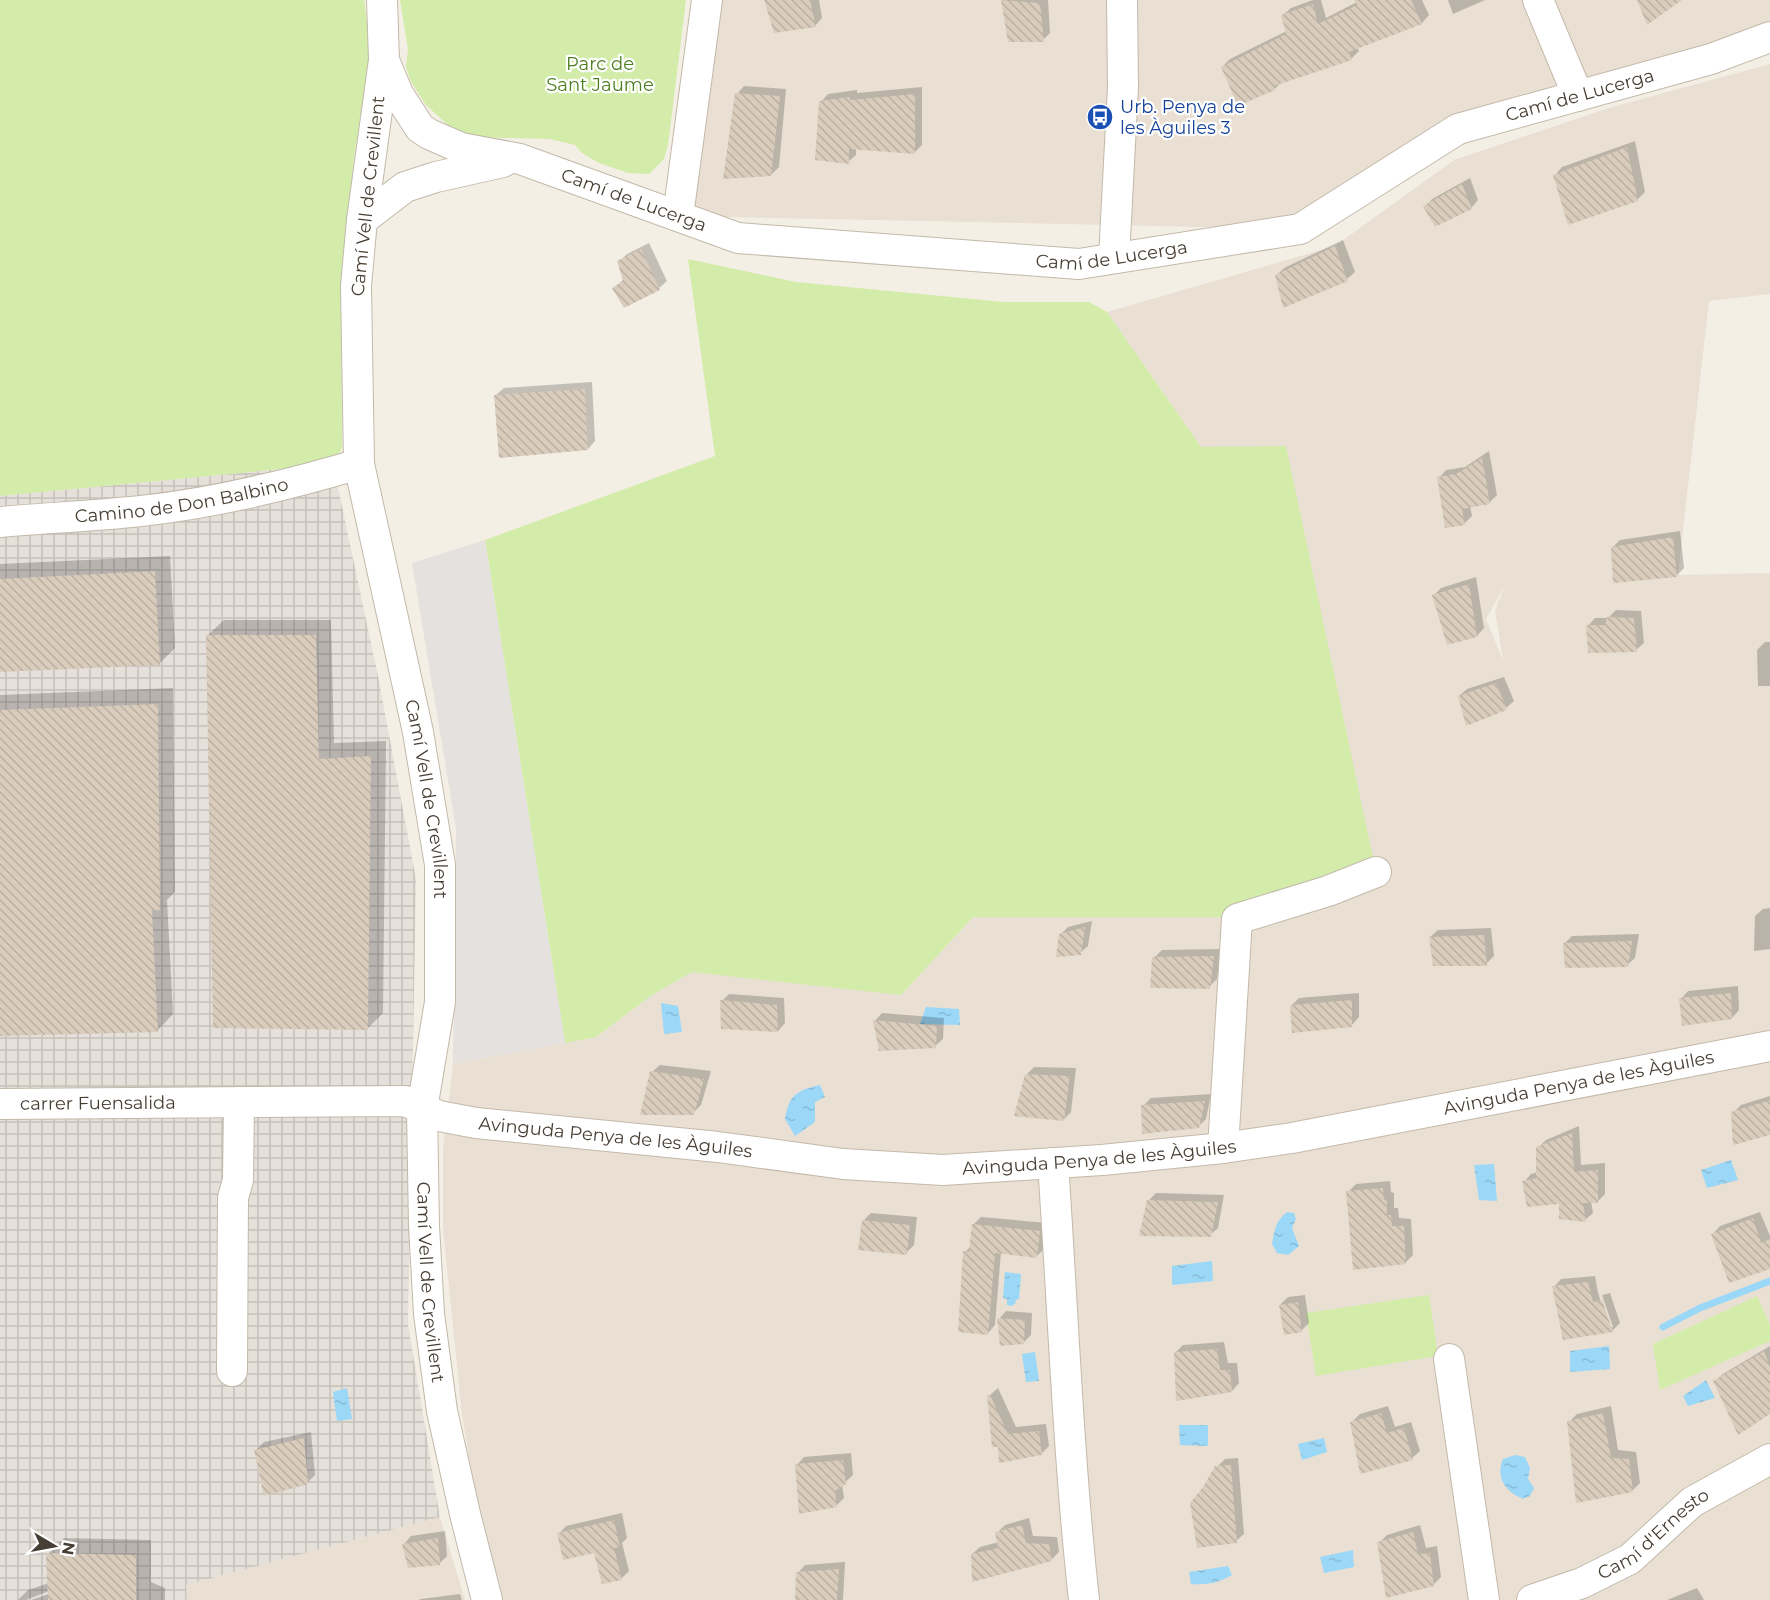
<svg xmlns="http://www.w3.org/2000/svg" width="1770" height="1600" font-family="Montserrat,sans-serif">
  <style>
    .residential { fill: #e9e0d3; fill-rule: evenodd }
    .industrial { fill: url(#industrial-grid) }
    .green { fill: #d3ecaa }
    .parking { fill: #e4e1de }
    .water { fill: url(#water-ripples) }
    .shadow { fill: #0003 }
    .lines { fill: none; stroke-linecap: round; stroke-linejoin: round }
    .stream { stroke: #9bd8f7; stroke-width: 7 }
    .building { fill: url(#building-back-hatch) }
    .minor-casing { stroke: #c3b9aa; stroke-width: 32 }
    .minor { stroke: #fff; stroke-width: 30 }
    .labels { text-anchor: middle; stroke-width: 4.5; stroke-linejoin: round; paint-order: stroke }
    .park-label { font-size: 18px; fill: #4c7e22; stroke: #fff }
    .street-label { font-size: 18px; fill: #473e34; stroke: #fff }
    .transit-label { font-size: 18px; fill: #164399; stroke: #fff; text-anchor: start }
  </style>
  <defs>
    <pattern id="industrial-grid" width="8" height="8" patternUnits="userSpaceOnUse" patternTransform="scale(1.5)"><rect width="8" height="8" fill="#e6e0da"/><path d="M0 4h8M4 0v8" fill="none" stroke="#c7c1bc"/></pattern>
    <pattern id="water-ripples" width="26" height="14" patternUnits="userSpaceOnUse" patternTransform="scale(1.5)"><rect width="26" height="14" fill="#9bd8f7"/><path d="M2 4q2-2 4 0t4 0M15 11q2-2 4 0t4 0" fill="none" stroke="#87bad4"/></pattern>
    <pattern id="building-back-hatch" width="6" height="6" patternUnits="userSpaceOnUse" patternTransform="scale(1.5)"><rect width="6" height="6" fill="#daccbc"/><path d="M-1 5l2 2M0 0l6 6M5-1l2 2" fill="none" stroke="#bcb0a2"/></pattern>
  </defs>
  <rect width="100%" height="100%" fill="#f4efe5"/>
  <g class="residential">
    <polygon points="704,0 1770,0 1770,36 1532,109 1300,229 678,216"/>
    <path d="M1770 64V294L1709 301 1678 575 1770 573V1600H500L479 1516 462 1415 443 1229V1148L453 1064 596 1037 652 995 692 972 763 975 901 995 973 917 1201 447 1107 312 1335 246 1454 160 1612 107ZM1504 587 1495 611 1503 660 1486 619Z"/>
    <polygon points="440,1517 465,1600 187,1600 185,1585"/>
  </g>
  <polygon class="industrial" points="333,464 378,676 416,879 408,1324 440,1517 186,1585 187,1600 0,1600 0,496"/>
  <g class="green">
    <polygon points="0,0 364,0 371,51 354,157 341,287 342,448 333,464 0,496"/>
    <polygon points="400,0 686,0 668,145 664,159 649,174 628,173 599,163 582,153 575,145 550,139 475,137 449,126 426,105 410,80 406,66 408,50"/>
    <polygon points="688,259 796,282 1004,302 1089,302 1107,312 1201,447 1286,446 1373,858 1220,917 973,917 901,995 692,972 652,995 596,1037 565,1043 485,540 715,456"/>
    <polygon points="1429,1295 1438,1356 1316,1376 1306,1313"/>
    <polygon points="1757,1296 1770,1325 1770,1341 1660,1390 1653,1344"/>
  </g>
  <polygon class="parking" points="485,540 565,1043 453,1064 456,829 412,563"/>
  <g class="water">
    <polygon points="661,1003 678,1006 682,1032 664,1034"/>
    <polygon points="926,1007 959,1009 960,1025 920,1024"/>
    <path d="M820 1085 825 1097 815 1102V1122L795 1136 785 1119C789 1095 797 1090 820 1085Z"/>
    <polygon points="1731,1160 1738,1180 1707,1188 1701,1170"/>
    <polygon points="1494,1164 1497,1201 1479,1200 1474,1165"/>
    <path d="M1287 1212 1294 1213 1296 1219 1292 1228 1299 1246 1288 1255 1277 1253 1272 1244C1274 1231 1276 1220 1287 1212Z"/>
    <polygon points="1212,1261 1213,1281 1172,1285 1172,1266"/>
    <polygon points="1005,1272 1021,1274 1019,1299 1016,1300 1015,1304 1011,1306 1007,1305 1007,1299 1003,1298"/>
    <polygon points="1609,1346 1610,1369 1570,1372 1570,1351"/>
    <polygon points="1035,1352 1039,1381 1026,1382 1022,1354"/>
    <polygon points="1706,1380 1715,1398 1688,1406 1683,1396"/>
    <polygon points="347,1388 352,1419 337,1421 333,1392"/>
    <polygon points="1179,1425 1208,1425 1208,1446 1180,1445"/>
    <polygon points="1324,1438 1327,1452 1302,1460 1298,1444"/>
    <path d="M1515 1455 1525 1457 1530 1468 1528 1479 1534 1488 1530 1496 1523 1499C1506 1492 1495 1478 1503 1459Z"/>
    <polygon points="1353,1550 1354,1567 1324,1573 1320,1557"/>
    <path d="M1228 1566 1232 1575C1218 1583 1207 1585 1191 1584L1189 1572Z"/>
  </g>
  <g class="shadow">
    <polygon points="765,0 819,0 822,18 815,26"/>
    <polygon points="1002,0 1048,0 1050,33 1043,40 1010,40"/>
    <polygon points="1313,0 1321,0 1326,18 1357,2 1356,0 1422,0 1429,15 1422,23 1357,47 1359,51 1351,59 1281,82 1275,89 1222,67 1230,59 1287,31 1283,15 1291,8"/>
    <polygon points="1448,0 1485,0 1453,14"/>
    <polygon points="744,86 786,89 779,167 771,175 737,94"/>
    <polygon points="922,87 922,145 914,153 856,148 856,155 848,162 821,102 828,94 857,90 857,93"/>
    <polygon points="1635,141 1645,192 1637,200 1555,175 1562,167"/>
    <polygon points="1470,178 1478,200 1471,208 1425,207 1432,199"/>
    <polygon points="1343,240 1355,272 1347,279 1277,275 1284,268"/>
    <polygon points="649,243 667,281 659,288 614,288 624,279 619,262 627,254"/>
    <polygon points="592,382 595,441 588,449 496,395 504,388"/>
    <polygon points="1489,451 1497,495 1489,503 1470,506 1472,516 1464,524 1439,478 1446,470 1465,467"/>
    <polygon points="1680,531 1684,568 1677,575 1612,548 1620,540"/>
    <polygon points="170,556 175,648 159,664 0,670 0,564"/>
    <polygon points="1476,577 1484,628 1477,636 1434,595 1441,588"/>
    <polygon points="1616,610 1641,611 1644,643 1636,650 1588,626 1595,618 1608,618"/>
    <polygon points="224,620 331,620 334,743 386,741 383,1013 367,1029 208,635"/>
    <polygon points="1765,642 1770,642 1770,686 1758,686 1757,650"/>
    <polygon points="1504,677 1514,701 1506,708 1459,696 1467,689"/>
    <polygon points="173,688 175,892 167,900 173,1014 158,1030 0,1035 0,695"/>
    <polygon points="1770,908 1770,949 1754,951 1755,916 1763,909"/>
    <polygon points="1092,921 1088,946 1080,953 1060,935 1068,927"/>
    <polygon points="1491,928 1494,956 1486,964 1430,937 1438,930"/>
    <polygon points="1639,934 1635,958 1627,965 1564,944 1572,936"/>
    <polygon points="1221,949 1217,979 1209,987 1154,958 1162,950"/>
    <polygon points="1738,986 1739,1010 1732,1018 1681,999 1688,991"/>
    <polygon points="1359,993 1359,1017 1352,1025 1291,1006 1299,998"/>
    <polygon points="729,994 784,998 785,1023 778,1031 722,1001"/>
    <polygon points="882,1013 944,1018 943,1039 935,1046 875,1021"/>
    <polygon points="660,1065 711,1071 701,1105 693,1113 652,1072"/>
    <polygon points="1034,1067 1076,1068 1071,1112 1064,1119 1026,1075"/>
    <polygon points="1211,1094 1206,1119 1199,1126 1143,1106 1151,1098"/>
    <polygon points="1770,1096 1770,1133 1733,1113 1741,1105"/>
    <polygon points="1579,1126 1581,1165 1605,1163 1605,1194 1598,1201 1591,1201 1593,1213 1585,1220 1560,1202 1524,1182 1531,1174 1538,1172 1538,1148 1546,1140"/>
    <polygon points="1390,1181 1391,1192 1394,1193 1394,1208 1398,1208 1399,1218 1411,1219 1413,1255 1405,1263 1348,1192 1356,1184"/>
    <polygon points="1156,1193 1224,1195 1218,1228 1210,1235 1148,1201"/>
    <polygon points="1760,1212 1770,1236 1770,1267 1713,1234 1720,1226"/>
    <polygon points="871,1213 917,1217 914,1245 906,1253 863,1221"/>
    <polygon points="981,1217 1047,1223 1045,1248 1037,1256 1001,1252 995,1325 988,1333 965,1252 972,1245 973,1225"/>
    <polygon points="1595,1276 1598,1293 1610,1327 1613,1327 1602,1295 1610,1293 1620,1323 1612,1331 1554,1287 1561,1279"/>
    <polygon points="1305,1295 1309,1323 1301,1331 1280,1305 1288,1297"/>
    <polygon points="1006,1311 1032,1313 1031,1335 1023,1343 999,1319"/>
    <polygon points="1224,1342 1228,1363 1237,1363 1239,1383 1232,1391 1175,1353 1183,1345"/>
    <polygon points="1770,1346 1770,1413 1715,1381 1723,1374"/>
    <polygon points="998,1388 1016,1427 1046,1424 1049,1446 1042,1453 1000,1445 989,1396"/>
    <polygon points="1388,1406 1395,1427 1411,1422 1420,1451 1412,1458 1352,1422 1360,1414"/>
    <polygon points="1611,1406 1618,1450 1636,1452 1640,1483 1632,1491 1569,1422 1577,1414"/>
    <polygon points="311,1432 315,1475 307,1483 256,1450 264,1442"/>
    <polygon points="851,1453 853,1475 842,1485 844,1498 836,1506 797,1465 804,1457"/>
    <polygon points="1238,1458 1244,1534 1236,1541 1205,1487 1217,1467 1225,1459"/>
    <polygon points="622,1513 627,1538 622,1543 629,1571 622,1578 603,1583 595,1551 559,1534 566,1526"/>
    <polygon points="1029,1518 1033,1536 1057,1537 1059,1552 1051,1560 972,1554 980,1547 999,1542 997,1533 1005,1525"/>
    <polygon points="1420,1525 1426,1548 1437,1546 1441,1577 1433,1585 1379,1543 1387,1535"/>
    <polygon points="445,1531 447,1556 440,1563 404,1544 411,1536"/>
    <polygon points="64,1538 151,1540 151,1582 165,1588 165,1600 31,1600 55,1592 54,1589 26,1600 18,1600 28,1590 49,1583 48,1554"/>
    <polygon points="845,1562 843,1600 797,1600 798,1573 805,1565"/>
    <polygon points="1697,1588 1704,1600 1667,1600"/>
    <polygon points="460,1594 462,1600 419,1600 421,1599"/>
  </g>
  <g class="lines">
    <polyline class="stream" points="1663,1327 1700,1308 1770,1281"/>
  </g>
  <g class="building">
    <polygon points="764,0 810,0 816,27 774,33"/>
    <polygon points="1001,0 1040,3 1044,42 1008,42"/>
    <polygon points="1354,0 1411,0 1422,24 1349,52 1352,60 1274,86 1275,90 1238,106 1221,67 1286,34 1281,15 1313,4 1318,24 1357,5"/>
    <polygon points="1637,0 1682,0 1647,25"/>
    <polygon points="735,93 780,96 771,176 723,179"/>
    <polygon points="915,94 915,154 849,149 849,164 815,160 819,101 850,97 850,100"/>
    <polygon points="1627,147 1638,201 1568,225 1553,175"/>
    <polygon points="1462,184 1472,209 1435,227 1423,206"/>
    <polygon points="1335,246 1348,281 1283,308 1275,275"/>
    <polygon points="641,249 660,290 624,308 612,288 623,281 617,261"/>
    <polygon points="585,389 588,450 499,458 494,395"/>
    <polygon points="1482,458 1490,504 1462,509 1465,525 1445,528 1437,477 1456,474"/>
    <polygon points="1673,537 1677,577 1613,583 1611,547"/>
    <polygon points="155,571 160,665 0,672 0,579"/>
    <polygon points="1469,584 1477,637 1447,645 1432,595"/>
    <polygon points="1607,617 1634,618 1637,652 1588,653 1586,625 1605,625"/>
    <polygon points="206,635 316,635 319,759 371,756 368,1030 213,1028"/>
    <polygon points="1496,683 1507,710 1466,726 1458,696"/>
    <polygon points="158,704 160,910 152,910 158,1032 0,1036 0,710"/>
    <polygon points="1085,927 1081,955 1056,957 1059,934"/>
    <polygon points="1484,935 1487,966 1433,966 1429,937"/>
    <polygon points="1632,941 1628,967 1565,968 1563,943"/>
    <polygon points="1214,956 1210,989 1150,988 1152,957"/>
    <polygon points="1731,993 1732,1019 1682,1026 1679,998"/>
    <polygon points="720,1000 777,1005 778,1032 721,1029"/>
    <polygon points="1352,1000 1352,1027 1292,1033 1290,1005"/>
    <polygon points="873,1020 937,1026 936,1048 879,1051"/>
    <polygon points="650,1071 704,1079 694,1115 640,1115"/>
    <polygon points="1025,1074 1070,1076 1064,1121 1014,1116"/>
    <polygon points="1770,1100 1770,1135 1733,1145 1731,1112"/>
    <polygon points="1205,1101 1199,1128 1142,1134 1141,1105"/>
    <polygon points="1572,1133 1574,1172 1598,1170 1598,1203 1583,1203 1586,1222 1559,1219 1559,1204 1527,1207 1522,1181 1536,1178 1536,1147"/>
    <polygon points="1383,1188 1384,1199 1387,1201 1387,1215 1391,1215 1392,1226 1404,1226 1406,1264 1353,1270 1346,1191"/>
    <polygon points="1147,1200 1218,1202 1211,1237 1139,1236"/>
    <polygon points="1753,1218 1761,1243 1770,1239 1770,1269 1729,1283 1711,1234"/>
    <polygon points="862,1220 910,1225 907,1255 858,1250"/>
    <polygon points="972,1224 1040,1231 1037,1258 995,1253 988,1335 958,1332 963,1251 969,1252"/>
    <polygon points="1588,1282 1593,1302 1602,1300 1613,1332 1563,1340 1552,1286"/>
    <polygon points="1298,1302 1302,1332 1284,1335 1279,1305"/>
    <polygon points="997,1318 1025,1320 1024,1344 1000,1346"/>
    <polygon points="1217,1349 1220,1370 1230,1370 1232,1392 1176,1401 1174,1352"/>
    <polygon points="1764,1351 1770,1366 1770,1414 1738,1435 1713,1381"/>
    <polygon points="987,1395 990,1395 1008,1434 1039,1431 1042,1455 999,1463 998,1447 992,1447"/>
    <polygon points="1381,1413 1387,1433 1404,1428 1413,1460 1360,1474 1350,1422"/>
    <polygon points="1603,1413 1611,1458 1629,1459 1633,1492 1576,1503 1567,1421"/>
    <polygon points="304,1438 308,1484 264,1496 254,1450"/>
    <polygon points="843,1460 846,1484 835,1491 837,1507 799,1514 795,1464"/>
    <polygon points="1231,1465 1237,1543 1197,1548 1190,1503 1203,1487 1215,1466"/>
    <polygon points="614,1520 620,1547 614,1548 622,1580 602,1584 594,1553 563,1560 557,1533"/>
    <polygon points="1022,1525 1026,1543 1049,1544 1052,1561 972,1582 971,1554 998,1548 995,1532"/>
    <polygon points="1413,1532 1418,1554 1430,1553 1434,1586 1386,1598 1377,1542"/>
    <polygon points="438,1538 440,1565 408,1568 402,1544"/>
    <polygon points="46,1553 136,1555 136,1600 48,1600"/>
    <polygon points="839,1569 837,1600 795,1600 796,1572"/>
  </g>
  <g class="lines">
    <defs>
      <g id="minor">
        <path id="s1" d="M382 0 384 60 362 220 356 286 359 464 418 732 440 865V1002L422 1109 424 1226 429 1314 442 1411 465 1514 487 1600"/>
        <polyline points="1538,0 1578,96"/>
        <path id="s2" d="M384 60 398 94 420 128 429 134 461 148 520 159 738 238 1079 264 1300 229 1458 129 1711 59 1770 37"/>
        <polyline points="678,216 707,0"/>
        <polyline points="362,220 405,187 436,177 503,162"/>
        <polyline points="1114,258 1123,87 1122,0"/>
        <path id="s3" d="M0 522C47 518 94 516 141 511 214 503 289 485 359 464"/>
        <path id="s4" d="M0 1104 405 1101 439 1116 476 1123 718 1147 843 1164 943 1170 1102 1160 1223 1148 1292 1138 1770 1046"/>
        <polyline points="1223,1148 1237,919 1328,891 1376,872"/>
        <path d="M1053 1163C1063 1309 1068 1455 1084 1600"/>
        <polyline points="1449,1359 1484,1600"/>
        <polyline points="232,1371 233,1198 238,1180 239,1102"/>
        <path id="s5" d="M1532 1600 1582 1583 1630 1559 1692 1502 1770 1459"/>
      </g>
    </defs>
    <use href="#minor" class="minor-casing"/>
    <use href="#minor" class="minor"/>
  </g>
  <defs>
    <symbol id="bus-disc" viewBox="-11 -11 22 22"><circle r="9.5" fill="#1a4fb4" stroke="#fff"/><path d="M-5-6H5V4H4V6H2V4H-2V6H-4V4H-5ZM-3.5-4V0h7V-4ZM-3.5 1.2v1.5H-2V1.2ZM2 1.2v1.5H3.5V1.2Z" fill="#fff"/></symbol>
  </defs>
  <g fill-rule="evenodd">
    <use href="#bus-disc" x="1085" y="102" width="30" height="30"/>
  </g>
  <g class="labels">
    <g class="park-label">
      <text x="600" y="70">Parc de<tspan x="600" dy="21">Sant Jaume</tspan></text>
    </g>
    <g class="street-label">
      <text dy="6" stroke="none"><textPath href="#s2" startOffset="1294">Camí de Lucerga</textPath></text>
      <text transform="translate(368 196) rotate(-84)" y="6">Camí Vell de Crevillent</text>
      <text dy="6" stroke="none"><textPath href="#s2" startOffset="304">Camí de Lucerga</textPath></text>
      <text dy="6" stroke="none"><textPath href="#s2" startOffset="790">Camí de Lucerga</textPath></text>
      <text dy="6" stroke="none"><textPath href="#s3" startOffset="183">Camino de Don Balbino</textPath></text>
      <text dy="6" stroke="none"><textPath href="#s1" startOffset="808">Camí Vell de Crevillent</textPath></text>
      <text dy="6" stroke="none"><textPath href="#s4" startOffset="1592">Avinguda Penya de les Àguiles</textPath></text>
      <text dy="6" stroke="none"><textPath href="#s4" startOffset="98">carrer Fuensalida</textPath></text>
      <text dy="6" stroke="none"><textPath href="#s4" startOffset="620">Avinguda Penya de les Àguiles</textPath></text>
      <text dy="6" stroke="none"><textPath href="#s4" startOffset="1106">Avinguda Penya de les Àguiles</textPath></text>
      <text dy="6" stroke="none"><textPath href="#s1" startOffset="1294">Camí Vell de Crevillent</textPath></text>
      <text dy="6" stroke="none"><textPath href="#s5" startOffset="140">Camí d'Ernesto</textPath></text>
    </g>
    <g class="transit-label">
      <text x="1120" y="113">Urb. Penya de<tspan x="1120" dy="21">les Àguiles 3</tspan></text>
    </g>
  </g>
  <g transform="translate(54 1546) rotate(100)" stroke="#ffffff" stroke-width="4.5" paint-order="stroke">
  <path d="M0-4.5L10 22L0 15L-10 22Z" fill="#473e34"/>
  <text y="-9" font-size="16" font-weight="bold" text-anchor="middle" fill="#473e34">N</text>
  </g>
</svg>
